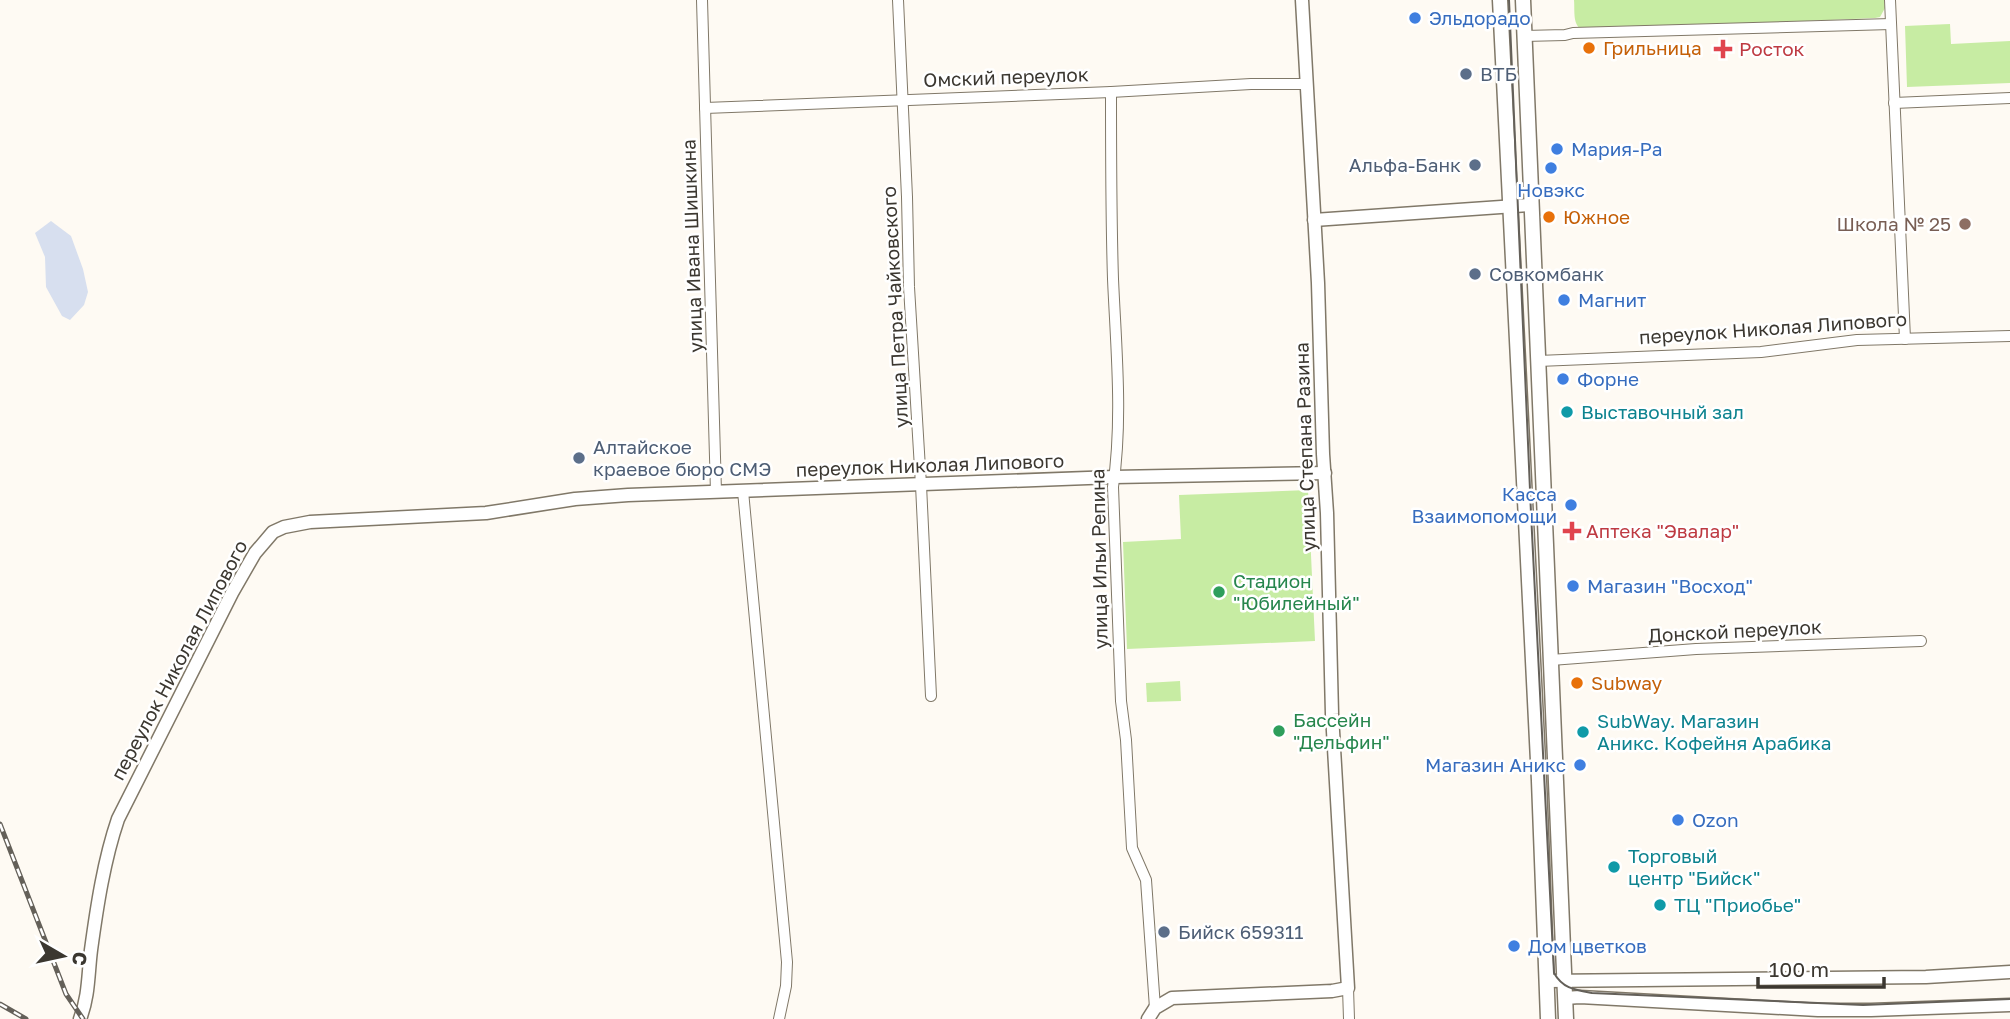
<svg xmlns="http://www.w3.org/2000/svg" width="2010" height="1019" font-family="'Golos Text',sans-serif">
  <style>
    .green { fill: #c7eca3 }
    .water { fill: #d7dfef }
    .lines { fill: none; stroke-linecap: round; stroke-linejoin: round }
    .minor-casing { stroke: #807868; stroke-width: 12 }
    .tertiary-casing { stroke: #807868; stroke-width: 15 }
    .secondary-casing { stroke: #807868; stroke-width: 17 }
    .minor { stroke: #fff; stroke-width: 10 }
    .tertiary { stroke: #fff; stroke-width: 12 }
    .secondary { stroke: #fff; stroke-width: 14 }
    .tram { stroke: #646059; stroke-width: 2 }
    .rail-casing { stroke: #646059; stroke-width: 5 }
    .rail { stroke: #fff; stroke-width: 2.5; stroke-dasharray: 8; stroke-linecap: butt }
    .shop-dot { fill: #3f7fe0; stroke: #fff; stroke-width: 2.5 }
    .food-dot { fill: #e8710a; stroke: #fff; stroke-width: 2.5 }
    .health-dot { fill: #e0444e; stroke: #fff; stroke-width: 2.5 }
    .service-dot { fill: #5c6f8a; stroke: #fff; stroke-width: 2.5 }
    .education-dot { fill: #8d6e63; stroke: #fff; stroke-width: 2.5 }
    .culture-dot { fill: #0f9aa8; stroke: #fff; stroke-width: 2.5 }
    .leisure-dot { fill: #2e9e5b; stroke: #fff; stroke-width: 2.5 }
    .labels { text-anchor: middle; stroke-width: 5; stroke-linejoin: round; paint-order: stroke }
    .shop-label { font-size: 19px; fill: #366cbe; stroke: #fff; text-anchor: start }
    .food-label { font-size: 19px; fill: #c56008; stroke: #fff; text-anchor: start }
    .health-label { font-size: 19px; fill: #be3a42; stroke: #fff; text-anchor: start }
    .service-label { font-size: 19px; fill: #4e5e75; stroke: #fff; text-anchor: start }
    .street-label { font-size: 19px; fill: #3b3730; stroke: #fff }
    .education-label { font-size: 19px; fill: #785e54; stroke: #fff; text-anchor: end }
    .culture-label { font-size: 19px; fill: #0d838f; stroke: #fff; text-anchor: start }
    .leisure-label { font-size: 19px; fill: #27864d; stroke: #fff; text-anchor: start }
  </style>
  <rect width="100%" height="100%" fill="#fefaf3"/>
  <g class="green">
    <path d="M1574 0H1884L1885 8 1880 17 1875 18 1584 31C1572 26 1575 12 1574 0Z"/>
    <polygon points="1950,24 1951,44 2010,41 2010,83 1907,87 1905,26"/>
    <polygon points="1308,490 1315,641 1127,649 1123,542 1181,539 1179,495"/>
    <polygon points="1180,681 1181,701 1147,702 1146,683"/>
  </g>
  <polygon class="water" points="51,221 71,236 83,269 88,292 84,305 70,320 62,316 46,287 45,257 35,233"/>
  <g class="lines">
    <defs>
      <g id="minor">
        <polyline points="702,0 716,492"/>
        <polyline points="898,0 907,197 909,287 921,485 931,696"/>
        <polyline points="1890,0 1905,339"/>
        <polyline points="1524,36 1565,35 1573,33 1891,24"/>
        <path d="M1111 92C1111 154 1111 217 1113 279 1116 348 1123 418 1113 487L1121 701 1126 740 1132 848 1146 880 1155 1008"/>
        <polyline points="1894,103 2010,98"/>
        <polyline points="705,108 1111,92 1251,84 1307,84"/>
        <polyline points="1538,361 1761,352 1857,340 2010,336"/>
        <polyline points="743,491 787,962 786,986 779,1019"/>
        <polyline points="1551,660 1696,649 1921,641"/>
        <polyline points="1348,988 1349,1019"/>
      </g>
      <g id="tertiary">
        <polyline points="1314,220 1531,205"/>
        <polyline points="1547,981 1926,977 2010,972"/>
        <polyline points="1565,998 1580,997 1818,1010 1871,1010 2010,1005"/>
        <path d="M80 1019C89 996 88 974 91 950 97 906 104 860 118 819L232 593 255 553 273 532 284 527 310 522 486 513 575 499 628 495 1114 477 1325 473"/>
        <polyline points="1148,1019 1155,1008 1172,998 1332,991 1348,988 1332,714 1327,513 1323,454 1318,283 1302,0"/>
      </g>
      <g id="secondary">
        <polyline points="1500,0 1539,781 1548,1019"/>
        <polyline points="1523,0 1566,1019"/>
      </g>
    </defs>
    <use href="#minor" class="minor-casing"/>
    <use href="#tertiary" class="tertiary-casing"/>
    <use href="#secondary" class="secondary-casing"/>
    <use href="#minor" class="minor"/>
    <use href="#tertiary" class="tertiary"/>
    <use href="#secondary" class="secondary"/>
    <path class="tram" d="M1509 0 1531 513 1554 973C1563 989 1576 990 1592 993L1863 1005 2010 999"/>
    <defs>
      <g id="rail">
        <polyline points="0,824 66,994 83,1019"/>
        <polyline points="0,1004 26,1019"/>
      </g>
    </defs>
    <use href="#rail" class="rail-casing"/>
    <use href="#rail" class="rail"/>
  </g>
  <g class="shop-dot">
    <circle cx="1415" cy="18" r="7"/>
    <circle cx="1557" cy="149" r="7"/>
    <circle cx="1551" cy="168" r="7"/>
    <circle cx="1564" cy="300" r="7"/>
    <circle cx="1563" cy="379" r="7"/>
    <circle cx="1571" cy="505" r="7"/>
    <circle cx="1573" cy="586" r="7"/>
    <circle cx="1580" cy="765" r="7"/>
    <circle cx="1678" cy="820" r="7"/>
    <circle cx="1514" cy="946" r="7"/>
  </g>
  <g class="food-dot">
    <circle cx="1589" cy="48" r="7"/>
    <circle cx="1549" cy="217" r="7"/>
    <circle cx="1577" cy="683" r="7"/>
  </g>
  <g class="health-dot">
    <path d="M1719.5 38.5h7v7h7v7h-7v7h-7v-7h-7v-7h7z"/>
    <path d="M1568.5 520.5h7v7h7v7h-7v7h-7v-7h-7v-7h7z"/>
  </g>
  <g class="service-dot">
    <circle cx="1466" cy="74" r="7"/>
    <circle cx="1475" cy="165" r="7"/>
    <circle cx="1475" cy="274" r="7"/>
    <circle cx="579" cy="458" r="7"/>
    <circle cx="1164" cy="932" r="7"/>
  </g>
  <circle class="education-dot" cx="1965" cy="224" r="7"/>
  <g class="culture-dot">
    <circle cx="1567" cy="412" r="7"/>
    <circle cx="1583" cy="732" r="7"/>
    <circle cx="1614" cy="867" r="7"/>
    <circle cx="1660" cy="905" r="7"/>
  </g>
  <g class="leisure-dot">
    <circle cx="1219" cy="592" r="7"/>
    <circle cx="1279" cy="731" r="7"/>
  </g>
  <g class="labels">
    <g class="shop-label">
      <text x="1429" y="25">Эльдорадо</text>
      <text x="1571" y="156">Мария-Ра</text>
      <text x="1551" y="197" text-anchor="middle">Новэкс</text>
      <text x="1578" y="307">Магнит</text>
      <text x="1577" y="386">Форне</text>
      <text x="1557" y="501" text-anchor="end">Касса<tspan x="1557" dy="22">Взаимопомощи</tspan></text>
      <text x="1587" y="593">Магазин "Восход"</text>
      <text x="1566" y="772" text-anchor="end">Магазин Аникс</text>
      <text x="1692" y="827">Ozon</text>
      <text x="1528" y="953">Дом цветков</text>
    </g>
    <g class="food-label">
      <text x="1603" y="55">Грильница</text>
      <text x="1563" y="224">Южное</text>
      <text x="1591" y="690">Subway</text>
    </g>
    <g class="health-label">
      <text x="1739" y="56">Росток</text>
      <text x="1586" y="538">Аптека "Эвалар"</text>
    </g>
    <g class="service-label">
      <text x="1480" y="81">ВТБ</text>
      <text x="1461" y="172" text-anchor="end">Альфа-Банк</text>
      <text x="1489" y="281">Совкомбанк</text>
      <text x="593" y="454">Алтайское<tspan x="593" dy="22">краевое бюро СМЭ</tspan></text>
      <text x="1178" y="939">Бийск 659311</text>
    </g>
    <g class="street-label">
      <text transform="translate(1006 77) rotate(-2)" y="7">Омский переулок</text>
      <text transform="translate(692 246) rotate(-92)" y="7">улица Ивана Шишкина</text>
      <text transform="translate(895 307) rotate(-93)" y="7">улица Петра Чайковского</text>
      <text transform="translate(1773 328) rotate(-4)" y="7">переулок Николая Липового</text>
      <text transform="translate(1305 447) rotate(-92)" y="7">улица Степана Разина</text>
      <text transform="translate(930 465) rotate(-2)" y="7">переулок Николая Липового</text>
      <text transform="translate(1099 559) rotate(-91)" y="7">улица Ильи Репина</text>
      <text transform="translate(1735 631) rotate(-3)" y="7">Донской переулок</text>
      <text transform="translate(179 660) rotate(-62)" y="7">переулок Николая Липового</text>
    </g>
    <g class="education-label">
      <text x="1951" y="231">Школа № 25</text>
    </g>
    <g class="culture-label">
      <text x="1581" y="419">Выставочный зал</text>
      <text x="1597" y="728">SubWay. Магазин<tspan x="1597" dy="22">Аникс. Кофейня Арабика</tspan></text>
      <text x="1628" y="863">Торговый<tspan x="1628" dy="22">центр "Бийск"</tspan></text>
      <text x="1674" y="912">ТЦ "Приобье"</text>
    </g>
    <g class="leisure-label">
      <text x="1233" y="588">Стадион<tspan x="1233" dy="22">"Юбилейный"</tspan></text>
      <text x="1293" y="727">Бассейн<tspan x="1293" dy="22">"Дельфин"</tspan></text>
    </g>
  </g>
  <g transform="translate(63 956) rotate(99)" stroke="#ffffff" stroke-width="5" paint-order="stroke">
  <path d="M0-5L12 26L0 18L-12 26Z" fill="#3b3730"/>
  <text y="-10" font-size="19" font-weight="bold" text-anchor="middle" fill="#3b3730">С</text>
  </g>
  <path d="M1758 977v10h126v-10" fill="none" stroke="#3b3730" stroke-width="3.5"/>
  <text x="1769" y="977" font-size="21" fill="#3b3730" stroke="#ffffff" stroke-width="5" paint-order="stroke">100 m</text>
</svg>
